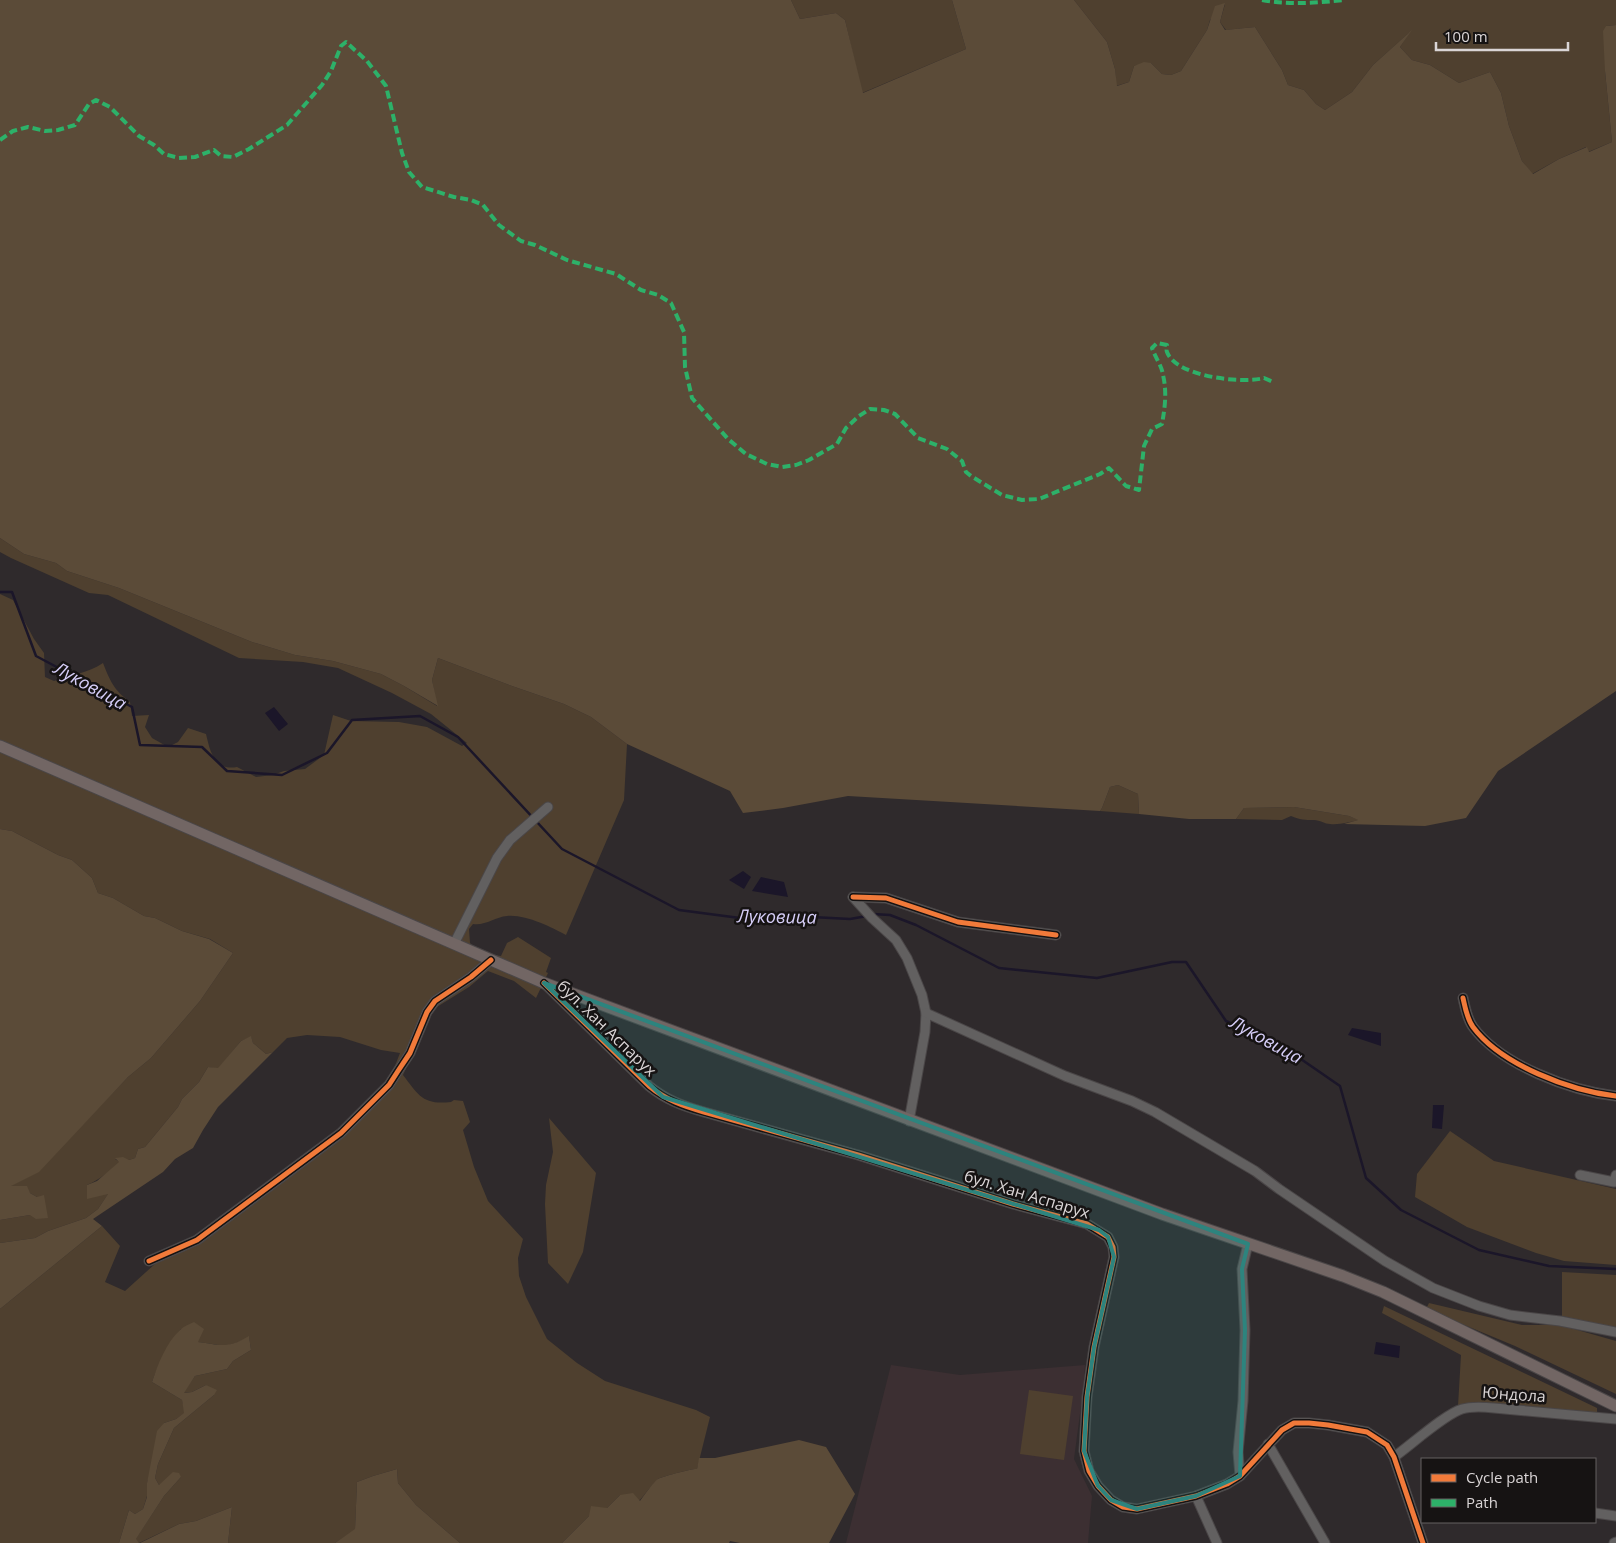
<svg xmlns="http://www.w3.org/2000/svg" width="1616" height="1543" font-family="'Open Sans',sans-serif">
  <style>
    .built { fill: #3c2f32 }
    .green { fill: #4f402f }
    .forest { fill: #5b4b38 }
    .water { fill: #1b1629 }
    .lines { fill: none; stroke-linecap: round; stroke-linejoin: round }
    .stream { stroke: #1b1629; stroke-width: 2.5 }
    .minor-casing { stroke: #4a4647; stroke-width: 11 }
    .major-casing { stroke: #4a4647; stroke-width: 13 }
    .minor { stroke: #626060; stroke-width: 9 }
    .major { stroke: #726664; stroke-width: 11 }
    .quiet { stroke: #2db169; stroke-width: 4; stroke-dasharray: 8 4; stroke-linecap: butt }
    .cycleway-casing { stroke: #161313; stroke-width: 8 }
    .cycleway { stroke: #f17a3a; stroke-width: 5 }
    .marked { fill: #2d847e; fill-opacity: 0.2; stroke: #2d847e; stroke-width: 4; stroke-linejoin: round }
    .labels { text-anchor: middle; stroke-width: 5; stroke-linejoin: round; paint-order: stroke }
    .street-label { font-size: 16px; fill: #dad5d6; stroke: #161313 }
    .water-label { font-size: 18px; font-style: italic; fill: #d6cef8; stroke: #161313 }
  </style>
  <rect width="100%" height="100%" fill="#2f2a2c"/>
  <polygon class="built" points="891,1365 960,1375 1085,1365 1083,1391 1074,1459 1092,1496 1088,1543 846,1543"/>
  <g class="green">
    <polygon points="791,0 952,0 966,49 862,93 845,20 836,13 800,19"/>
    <polygon points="1074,0 1616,0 1616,25 1606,26 1605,71 1612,142 1588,152 1586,147 1559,159 1532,174 1522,161 1509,126 1501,93 1490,72 1459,83 1430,65 1412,60 1400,47 1410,32 1373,65 1352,92 1325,110 1316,104 1304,90 1288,85 1282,70 1255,27 1226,30 1220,22 1225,4 1210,20 1207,30 1181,71 1171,75 1162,74 1151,63 1134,66 1129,82 1116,86 1115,69 1107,42"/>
    <path d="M0 538 24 554 56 563 67 571 119 588 252 642 295 655 333 661 381 674 404 686 437 706 432 680 438 658 512 686 564 704 591 717 627 744 624 800 566 935C551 927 525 914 507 916 495 917 485 926 473 924L469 929 470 943 479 953 501 956 507 943 518 937 551 958 546 972 548 973 536 998 514 981 488 971 469 987 432 1010 403 1075C419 1096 423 1105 451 1102L454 1100 463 1101 470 1122 463 1130 474 1167 488 1201 523 1239 518 1258 519 1276 526 1297 547 1339 577 1363 605 1381 696 1410 710 1417 697 1469C694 1468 660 1477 658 1479 655 1481 643 1497 639 1501L620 1495 607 1508 589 1516 562 1543H460L416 1505 398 1483 397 1469 373 1476 357 1482 355 1530 335 1543H228L232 1507 196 1521 179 1524 139 1543 135 1540 164 1496 181 1477 159 1485 155 1478 158 1464 174 1428 214 1395 206 1385 192 1392 183 1393 195 1376 227 1369 233 1361 251 1350 249 1337 239 1342 226 1346 198 1342 181 1329C168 1345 159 1362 152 1382L182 1400 185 1413 176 1419 164 1423 147 1483V1496L143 1509 135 1514 129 1510 119 1543H0V1309L102 1226 120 1246 105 1282 125 1291 156 1263 155 1257 209 1231 333 1138 384 1086 393 1071 400 1053 381 1050 340 1037 307 1035 287 1038 273 1052 266 1054 253 1043 251 1037 241 1041 218 1069 208 1067 199 1082 182 1099 178 1107 145 1147 138 1149 135 1158 129 1160 115 1159 120 1162C110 1171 99 1180 87 1185L109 1193 98 1209 86 1218 48 1231 35 1238 0 1243V1220L30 1215 37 1197 30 1193 10 1186 59 1149 128 1077 151 1058 200 1001 233 953 210 939 182 931 155 918 144 916 113 898 98 893 92 878 72 860 58 855 12 831 0 829V594L13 600 34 639 44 653 45 677 54 681C71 675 88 673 103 663 110 681 114 690 130 702L132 716 149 715 145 727 152 738 168 747 178 742 188 728 206 734C210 751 214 771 237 767L256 777 273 775 284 771 305 769 324 755 333 715 351 721 399 722 427 727 462 746 467 743 431 714 392 693 338 668 303 662 239 658 108 595 89 593 11 558 0 552Z"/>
    <polygon points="1118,785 1138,794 1139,814 1100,811 1102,808 1110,787"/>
    <path d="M1294 807 1349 816 1359 820C1349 822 1340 825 1330 824 1325 824 1320 820 1314 820 1305 820 1300 820 1291 816L1282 820 1236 819 1244 808Z"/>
    <polygon points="549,1118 596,1173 583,1252 568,1284 548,1263 545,1204 546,1185 553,1152"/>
    <polygon points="1450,1131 1494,1161 1616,1189 1616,1265 1564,1261 1536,1253 1467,1227 1415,1197 1417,1174"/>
    <polygon points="1562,1272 1616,1275 1616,1328 1562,1316"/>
    <polygon points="1429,1303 1522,1325 1560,1325 1616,1341 1616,1394 1515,1346 1426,1309"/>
    <polygon points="1384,1306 1597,1408 1597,1417 1458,1406 1461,1355 1382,1313"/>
    <polygon points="1029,1390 1073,1396 1064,1460 1020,1454"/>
  </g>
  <g class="forest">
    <polygon points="0,0 791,0 800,19 836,13 845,20 863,93 966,49 952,0 1074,0 1107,42 1115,69 1117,86 1129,82 1134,66 1144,62 1151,63 1162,74 1171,75 1181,71 1207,30 1215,6 1225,3 1220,22 1225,30 1255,27 1282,70 1288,85 1304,90 1316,104 1325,110 1352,92 1373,65 1412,30 1400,47 1412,60 1430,65 1459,83 1490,72 1501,93 1509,126 1522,161 1533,174 1559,159 1587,147 1589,152 1612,142 1605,71 1603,31 1606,26 1616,25 1616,691 1498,771 1466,818 1425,826 1344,824 1358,820 1349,816 1294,807 1244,808 1236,819 1189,819 1139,814 1138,794 1118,785 1110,787 1102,808 1100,811 848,796 783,808 743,813 730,791 627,744 591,717 564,704 512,686 438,658 432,680 438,706 404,686 381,674 333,661 295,655 252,642 119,588 67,571 56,563 24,554 0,538"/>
    <polygon points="0,829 12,831 58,855 72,860 92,878 98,893 113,898 144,916 155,918 182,931 209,939 233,953 200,1001 151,1058 128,1077 39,1172 11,1186 27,1186 30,1193 37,1197 44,1195 48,1218 36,1219 30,1215 0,1220"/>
    <polygon points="251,1036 253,1043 266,1054 273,1052 218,1107 203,1130 193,1148 175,1159 163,1172 93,1219 102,1226 0,1309 0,1243 35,1238 48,1231 86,1218 98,1209 108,1194 87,1199 87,1185 97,1181 119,1162 115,1158 123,1157 129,1160 135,1158 138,1149 145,1147 178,1107 182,1099 199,1082 208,1067 218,1068 241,1041"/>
    <path d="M194 1322 204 1329 198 1342C221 1345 228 1349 249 1336L251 1350 233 1361 227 1369 195 1376 184 1393 192 1392 206 1385 217 1390 214 1395 174 1428 158 1464 155 1478 159 1485 173 1472 179 1473 181 1477 164 1496 136 1539 139 1543H119L129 1510 135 1514 143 1509 147 1497V1483L157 1431 164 1423 176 1419 184 1413 182 1400 152 1382C158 1364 166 1343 180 1330 184 1326 190 1324 194 1322Z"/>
    <path d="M799 1440 826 1447 855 1494 829 1543H740L730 1541 729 1543H562L589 1516 591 1506 607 1508 620 1495 633 1493 640 1501C643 1497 655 1480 658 1479 660 1477 694 1468 697 1469L699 1458H715Z"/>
    <polygon points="397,1469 398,1483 416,1505 460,1543 335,1543 355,1529 357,1482 373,1476"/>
    <polygon points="232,1507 228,1543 140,1543 179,1524 196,1521"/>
  </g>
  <g class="water">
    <polygon points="274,707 288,724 279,731 265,713"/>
    <polygon points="743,871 751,877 744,889 729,880"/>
    <polygon points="761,877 784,882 788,897 752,891"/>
    <polygon points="1352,1028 1381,1033 1381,1046 1348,1035"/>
    <polygon points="1433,1105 1444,1105 1442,1129 1432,1128"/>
    <polygon points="1376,1342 1400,1346 1399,1358 1374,1354"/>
  </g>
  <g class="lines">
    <g class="stream">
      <polyline points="0,592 12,592 36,656 132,707 140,745 202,747 227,771 282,775 327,753 352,720 420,716 458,737 562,849 679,910 755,920 773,915 850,919 867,916"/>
      <polyline points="873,914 890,915 916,925 999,968 1097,978 1172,962 1186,962 1226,1021 1282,1046 1340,1086 1366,1178 1401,1210 1479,1250 1549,1266 1616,1269"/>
    </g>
    <defs>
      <g id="minor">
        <polyline points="853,897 872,918 896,940 907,958 922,995 926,1013 925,1032 909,1121"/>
        <polyline points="853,897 886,898 958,922 1056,935"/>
        <polyline points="454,944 497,858 510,840 548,807"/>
        <path d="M546 985 649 1086C666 1100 683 1106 704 1112L858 1155 1013 1204 1087 1224 1108 1237 1113 1247 1114 1257 1094 1347 1087 1397 1084 1451 1089 1471 1098 1486 1111 1500 1123 1507 1137 1509 1196 1496 1227 1484 1240 1476 1282 1430 1294 1423H1309L1328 1425 1367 1432 1387 1445 1394 1457 1423 1543"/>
        <path d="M1463 998C1465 1007 1467 1019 1473 1027 1501 1065 1571 1091 1616 1096"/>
        <polyline points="926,1013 1065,1076 1132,1101 1155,1112 1255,1171 1279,1189 1385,1261 1433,1288 1479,1306 1510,1315 1560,1321 1616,1332"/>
        <polyline points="1580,1175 1614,1182 1616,1175"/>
        <polyline points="149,1261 197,1240 341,1133 389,1085 398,1071 410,1053 427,1012 435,1001 471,977 491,960"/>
        <polyline points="1268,1444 1325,1543"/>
        <path d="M1394 1457C1411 1445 1445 1414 1462 1409 1472 1406 1484 1407 1494 1408L1616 1419"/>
        <polyline points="1240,1476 1238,1452 1243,1401 1245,1330 1242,1269 1248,1244"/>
        <polyline points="1196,1496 1217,1543"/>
        <polyline points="1595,1513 1616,1516"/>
        <polyline points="1614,1543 1616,1542"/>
      </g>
      <polyline id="major" points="0,746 544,983 1162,1214 1343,1276 1383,1292 1616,1406"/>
    </defs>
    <use href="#minor" class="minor-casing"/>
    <use href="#major" class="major-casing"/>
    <use href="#minor" class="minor"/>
    <use href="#major" class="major"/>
    <g class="quiet">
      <path d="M1262 0C1290 5 1316 3 1344 0"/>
      <path d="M0 140 13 131 28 127 45 131 58 130 75 125 89 104 96 100 110 107 139 136 154 145 164 154 179 158 195 157 214 150 221 156 233 157 249 149 287 125 322 85 331 71 341 46 346 42 367 61 386 86 402 153 409 172 422 187 454 197 471 200 483 205 499 225 521 241 535 245 567 260 616 274 641 290 658 295 671 303 684 332 685 367 692 398 728 439 746 454 767 464 782 467 796 465 809 460 837 444 846 428 859 416 870 409 884 410 895 414 918 438 947 449 962 461 966 472 971 476 1002 495 1022 500 1039 499 1100 474 1109 468 1126 486 1139 490 1144 446 1152 429 1162 424C1165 407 1167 392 1163 375 1162 366 1155 357 1152 348L1157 343 1167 345C1167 347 1166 350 1167 352 1176 377 1243 384 1264 378L1273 382"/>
    </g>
    <defs>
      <g id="cycleway">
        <polyline points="853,897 886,898 958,922 1056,935"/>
        <path d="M544 983 649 1086C666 1100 683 1106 704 1112L858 1155 1013 1204 1087 1224 1108 1237 1113 1247 1114 1257 1094 1347 1087 1397 1084 1451 1089 1471 1098 1486 1111 1500 1123 1507 1137 1509 1196 1496 1227 1484 1240 1476 1282 1430 1294 1423H1309L1328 1425 1367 1432 1387 1445 1394 1457 1423 1543"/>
        <path d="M1463 998C1465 1007 1467 1019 1473 1027 1501 1065 1571 1091 1616 1096"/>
        <polyline points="149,1261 197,1240 341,1133 389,1085 398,1071 410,1053 427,1012 435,1001 471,977 491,960"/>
      </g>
    </defs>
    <use href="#cycleway" class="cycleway-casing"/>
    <use href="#cycleway" class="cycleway"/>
  </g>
  <path class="marked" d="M544 983 1248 1244 1242 1269 1245 1330 1240 1476 1196 1496 1137 1509 1111 1500 1098 1486 1084 1451 1087 1397 1094 1347 1114 1257 1108 1237 1099 1230 663 1097Z"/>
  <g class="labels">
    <g class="street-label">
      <text transform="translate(607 1028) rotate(44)" y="6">бул. Хан Аспарух</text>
      <text transform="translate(1027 1194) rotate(17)" y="6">бул. Хан Аспарух</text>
      <text transform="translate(1514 1394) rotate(4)" y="6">Юндола</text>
    </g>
    <g class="water-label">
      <text transform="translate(90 686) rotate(29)" y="6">Луковица</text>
      <text transform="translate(777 917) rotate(1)" y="6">Луковица</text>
      <text transform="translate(1266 1040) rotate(29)" y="6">Луковица</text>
    </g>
  </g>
  <rect x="1421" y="1458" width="175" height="65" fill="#161313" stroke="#646161"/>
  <rect x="1431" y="1474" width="25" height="8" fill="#f17a3a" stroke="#646161"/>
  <text x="1466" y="1483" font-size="15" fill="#dad5d6">Cycle path</text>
  <rect x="1431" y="1499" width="25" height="8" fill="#2db169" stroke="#646161"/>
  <text x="1466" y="1508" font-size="15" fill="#dad5d6">Path</text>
  <path d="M1436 42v8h132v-8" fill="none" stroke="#dad5d6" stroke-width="2.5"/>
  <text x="1444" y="42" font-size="15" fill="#dad5d6" stroke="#161313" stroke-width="4" paint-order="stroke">100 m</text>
</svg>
